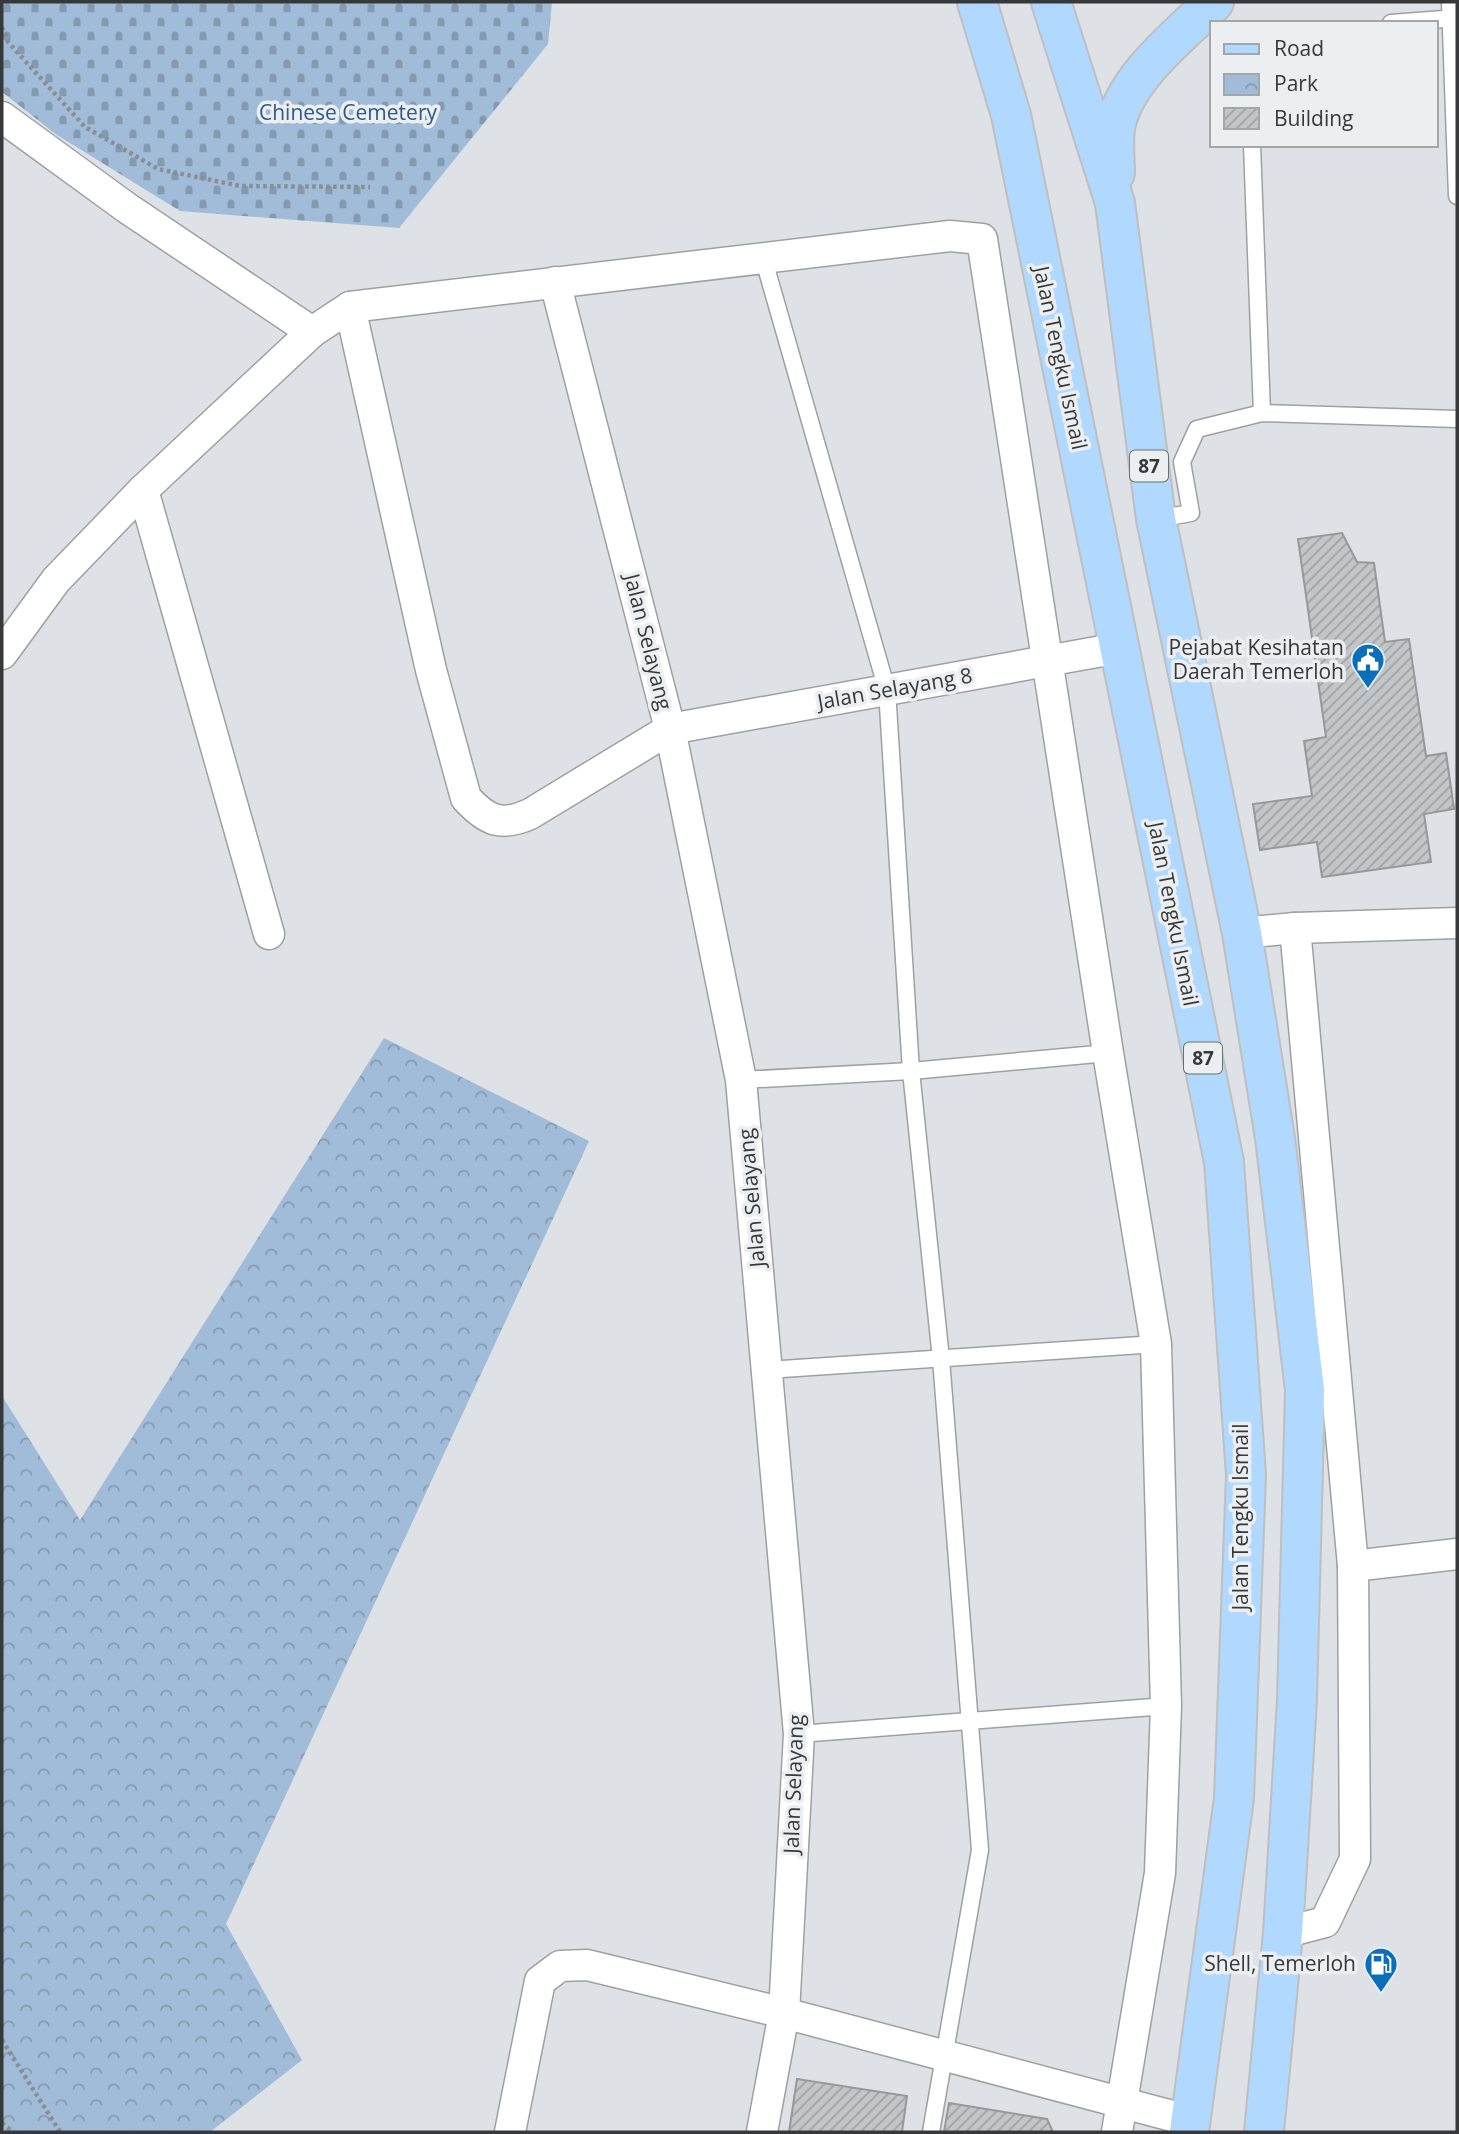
<svg xmlns="http://www.w3.org/2000/svg" width="1459" height="2134" font-family="'Open Sans',sans-serif">
  <style>
    .cemetery { fill: url(#cemetery-stones) }
    .park { fill: url(#park-crowns) }
    .building { fill: url(#building-hatch); stroke: #96999c; stroke-width: 2 }
    .lines { fill: none; stroke-linecap: round; stroke-linejoin: round }
    .lane-casing { stroke: #9ea1a4; stroke-width: 19 }
    .street-casing { stroke: #9ea1a4; stroke-width: 33 }
    .primary-casing { stroke: #bfbfc0; stroke-width: 42 }
    .path { stroke: #8b8d90; stroke-width: 4.5; stroke-dasharray: 3.5 3.5; stroke-linecap: butt }
    .lane { stroke: #fff; stroke-width: 16 }
    .street { stroke: #fff; stroke-width: 30 }
    .primary { stroke: #b1d8fe; stroke-width: 38 }
    .labels { text-anchor: middle; stroke-width: 7; stroke-linejoin: round; paint-order: stroke }
    .shield { fill: #eceff2; stroke: #6d6f70; stroke-width: 2 }
    .shield-label { font-size: 19px; font-weight: bold; fill: #373839 }
    .park-label { font-size: 21px; fill: #2f5a85; stroke: #eceff2 }
    .street-label { font-size: 21px; fill: #373839; stroke: #eceff2 }
    .poi-label { font-size: 21px; fill: #373839; stroke: #eceff2; text-anchor: end }
  </style>
  <defs>
    <pattern id="cemetery-stones" width="16" height="16" patternUnits="userSpaceOnUse" patternTransform="scale(1.75)"><rect width="16" height="16" fill="#a1bcd8"/><path d="M2 7V4a2 2 0 0 1 4 0v3zM10 15v-3a2 2 0 0 1 4 0v3z" fill="#849ab0"/></pattern>
    <pattern id="park-crowns" width="20" height="18" patternUnits="userSpaceOnUse" patternTransform="scale(1.75)"><rect width="20" height="18" fill="#a1bcd8"/><path d="M2 6a3 3 0 1 1 6 0M12 15a3 3 0 1 1 6 0" fill="none" stroke="#849ab0"/></pattern>
    <pattern id="building-hatch" width="6" height="6" patternUnits="userSpaceOnUse" patternTransform="scale(1.75)"><rect width="6" height="6" fill="#c3c6c9"/><path d="M-1 1l2-2M0 6l6-6M5 7l2-2" fill="none" stroke="#9fa2a4"/></pattern>
  </defs>
  <rect width="100%" height="100%" fill="#dee1e5"/>
  <polygon class="cemetery" points="2,2 552,2 548,44 399,228 180,211 57,135 2,92"/>
  <polygon class="park" points="384,1038 589,1141 226,1924 302,2060 210,2132 2,2132 2,1396 80,1520"/>
  <g class="building">
    <polygon points="1342,533 1357,562 1374,563 1385,642 1409,639 1426,756 1446,753 1454,809 1424,814 1431,862 1322,877 1317,842 1260,850 1253,804 1312,796 1304,741 1326,737 1298,539"/>
    <polygon points="797,2079 907,2096 902,2132 789,2132"/>
    <polygon points="949,2103 1047,2119 1053,2132 944,2132"/>
  </g>
  <g class="lines">
    <defs>
      <g id="lane">
        <polyline points="1450,2 1457,196"/>
        <polyline points="1391,23 1457,18"/>
        <polyline points="1252,145 1262,413"/>
        <polyline points="763,257 887,690 911,1071 941,1359 980,1850 931,2132"/>
        <polyline points="1156,519 1191,513 1182,462 1197,429 1262,413 1457,419"/>
        <polyline points="741,1080 911,1071 1108,1053"/>
        <polyline points="767,1370 1156,1344"/>
        <polyline points="799,1734 1166,1706"/>
      </g>
      <g id="street">
        <polyline points="2,117 127,208 312,332"/>
        <polyline points="555,282 670,729 741,1080 799,1734 784,2013 762,2132"/>
        <path d="M350 307 431 670 466 798C487 821 501 827 530 814L670 729 1119 648"/>
        <polyline points="143,490 269,934"/>
        <polyline points="2,654 56,580 143,490 312,332 350,307 950,236 982,239 1108,1053 1156,1344 1166,1706 1160,1873 1117,2132"/>
        <polyline points="1242,933 1295,928 1457,923"/>
        <polyline points="1353,1566 1457,1554"/>
        <polyline points="1283,1933 1325,1922 1355,1859 1353,1566 1295,928"/>
        <polyline points="510,2132 540,1981 560,1966 587,1965 784,2013 1191,2121"/>
      </g>
      <g id="primary">
        <polyline points="977,2 1011,115 1224,1162 1246,1475 1234,1798 1189,2132"/>
        <polyline points="1051,2 1115,203 1156,519 1242,933 1275,1138 1305,1390 1297,1700 1283,1933 1264,2132"/>
        <path d="M1115 173C1115 159 1113 143 1115 129 1122 80 1180 35 1214 2"/>
      </g>
    </defs>
    <use href="#lane" class="lane-casing"/>
    <use href="#street" class="street-casing"/>
    <use href="#primary" class="primary-casing"/>
    <g class="path">
      <polyline points="2,27 8,42 85,127 158,169 240,186 370,187"/>
      <polyline points="2,2040 60,2132"/>
      <polyline points="2,2123 13,2132"/>
    </g>
    <use href="#lane" class="lane"/>
    <use href="#street" class="street"/>
    <use href="#primary" class="primary"/>
  </g>
  <defs>
    <symbol id="civic-pin" viewBox="-11 -11 22 30"><path d="M0 17L-7.5 6A9.5 9.5 0 1 1 7.5 6Z" fill="#0a6eba" stroke="#eceff2"/><path d="M-.6-6.5H3V-4.5H.6V-3L4-1V1h2V6H-6V1h2V-1L-.6-3ZM-1.2 2.5V6h2.4V2.5Z" fill="#fff"/></symbol>
    <symbol id="fuel-pin" viewBox="-11 -11 22 30"><path d="M0 17L-7.5 6A9.5 9.5 0 1 1 7.5 6Z" fill="#0a6eba" stroke="#eceff2"/><path d="M-5.5-6h7V0h2V4h1.3V-2.5L3-4.5l.8-.8L6-3V5H2.5V1h-1V6h-7ZM-4.2-4.7v3.2H.2V-4.7Z" fill="#fff"/></symbol>
  </defs>
  <g fill-rule="evenodd">
    <use href="#civic-pin" x="1349" y="641" width="38" height="52"/>
    <use href="#fuel-pin" x="1362" y="1945" width="38" height="52"/>
  </g>
  <g class="labels">
    <g class="shield">
      <rect x="1130" y="450.5" width="38" height="31" rx="5"/>
      <rect x="1184" y="1042.5" width="38" height="31" rx="5"/>
    </g>
    <g class="shield-label">
      <text x="1149" y="473">87</text>
      <text x="1203" y="1065">87</text>
    </g>
    <g class="park-label">
      <text x="348" y="120">Chinese Cemetery</text>
    </g>
    <g class="street-label">
      <text transform="translate(1060 358) rotate(78)" y="7">Jalan Tengku Ismail</text>
      <text transform="translate(648 642) rotate(76)" y="7">Jalan Selayang</text>
      <text transform="translate(895 689) rotate(-10)" y="7">Jalan Selayang 8</text>
      <text transform="translate(1173 914) rotate(79)" y="7">Jalan Tengku Ismail</text>
      <text transform="translate(752 1198) rotate(-95)" y="7">Jalan Selayang</text>
      <text transform="translate(1241 1517) rotate(-90)" y="7">Jalan Tengku Ismail</text>
      <text transform="translate(794 1784) rotate(-88)" y="7">Jalan Selayang</text>
    </g>
    <g class="poi-label">
      <text x="1344" y="655">Pejabat Kesihatan<tspan x="1344" dy="24">Daerah Temerloh</tspan></text>
      <text x="1356" y="1971">Shell, Temerloh</text>
    </g>
  </g>
  <rect width="1459" height="2134" fill="none" stroke="#373839" stroke-width="7"/>
  <rect x="1210" y="21" width="228" height="126" fill="#eceff2" stroke="#a4a6a8" stroke-width="2"/>
  <rect x="1224" y="44" width="35" height="10" fill="#b1d8fe" stroke="#a4a6a8" stroke-width="2"/>
  <text x="1274" y="56" font-size="21" fill="#373839">Road</text>
  <rect x="1224" y="74" width="35" height="21" fill="url(#park-crowns)" stroke="#a4a6a8" stroke-width="2"/>
  <text x="1274" y="91" font-size="21" fill="#373839">Park</text>
  <rect x="1224" y="108" width="35" height="21" fill="url(#building-hatch)" stroke="#a4a6a8" stroke-width="2"/>
  <text x="1274" y="126" font-size="21" fill="#373839">Building</text>
</svg>
